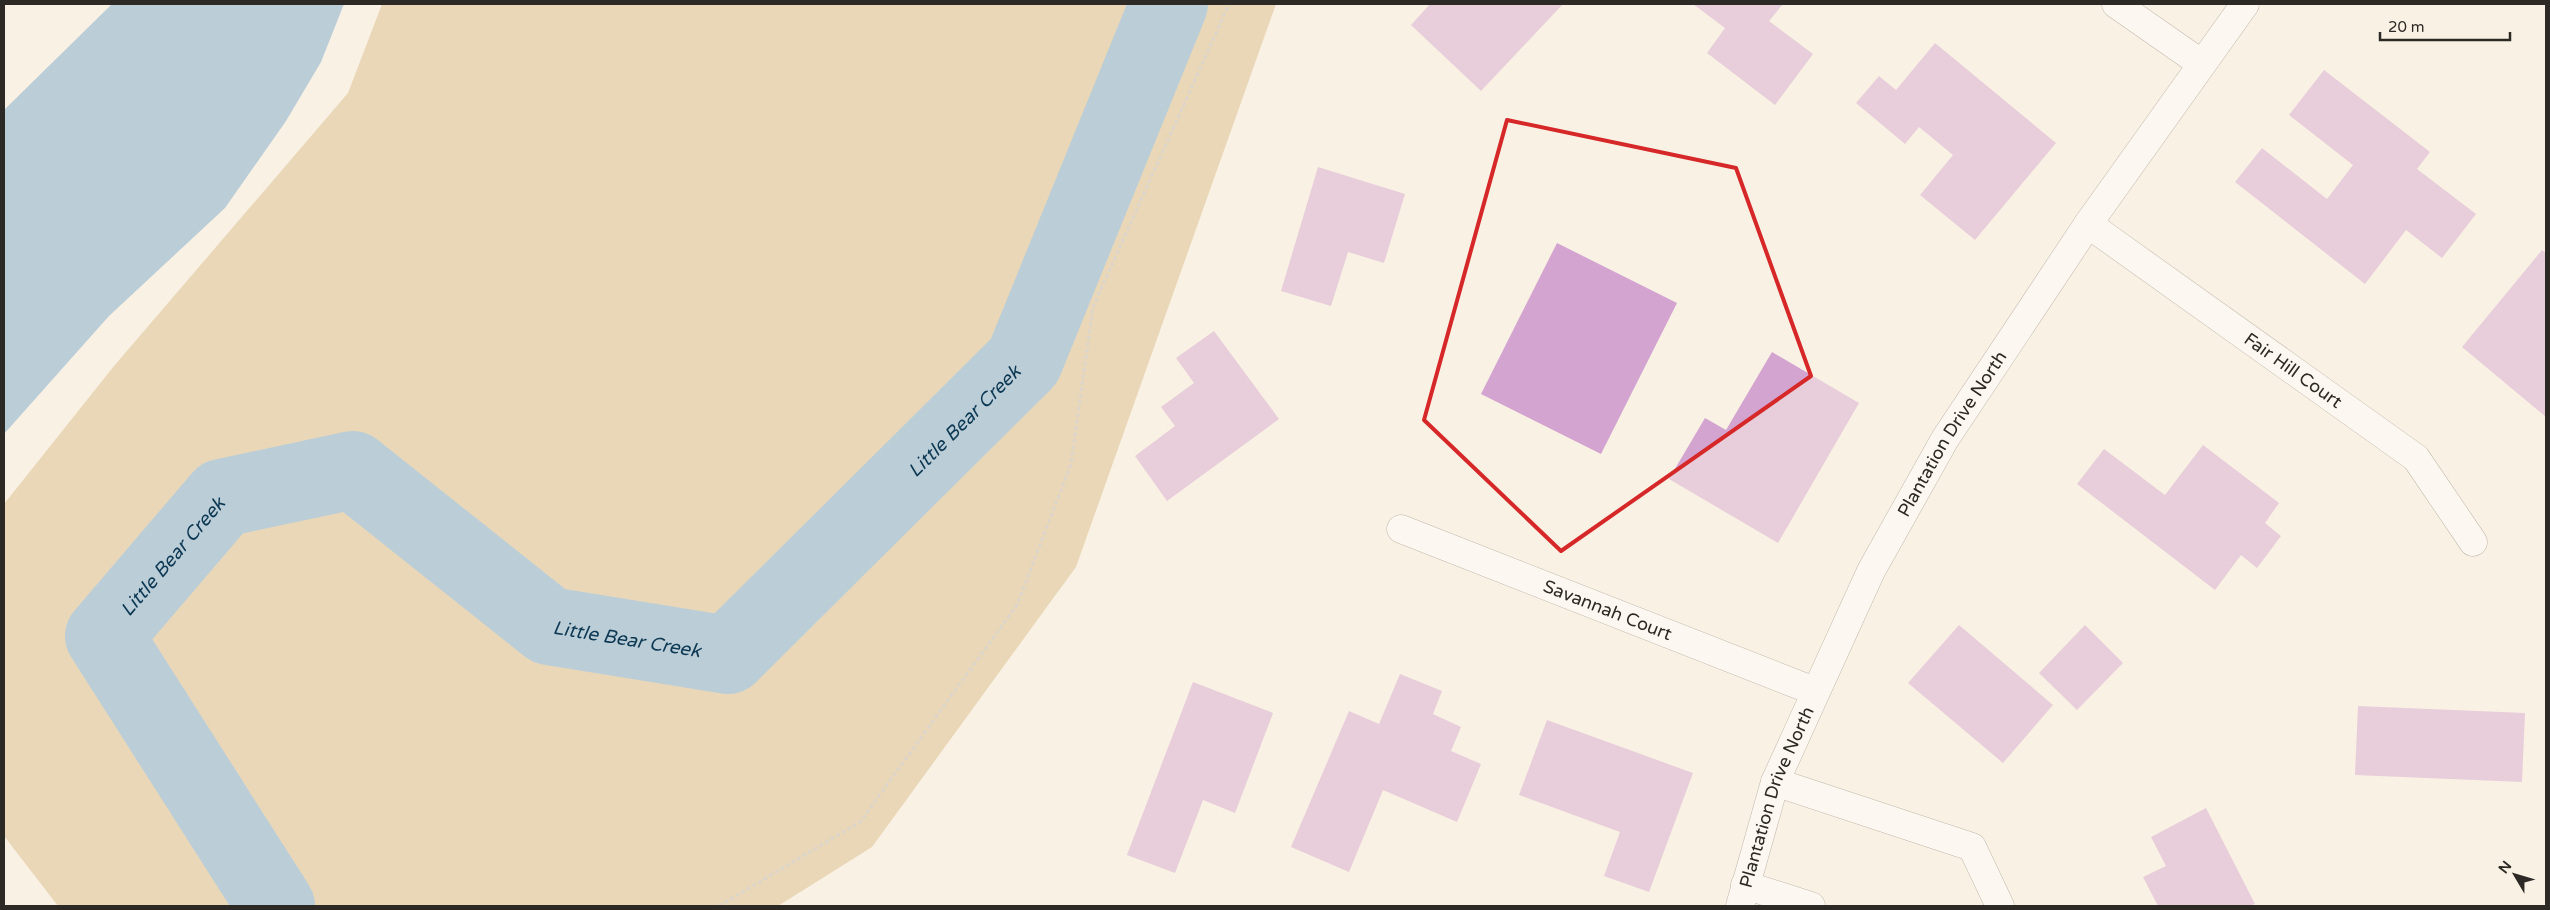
<svg xmlns="http://www.w3.org/2000/svg" width="2550" height="910" font-family="'Varela Round',sans-serif">
  <style>
    .forest { fill: #d6b981 }
    .water { fill: #6fa4cb }
    .lines { fill: none; stroke-linecap: round; stroke-linejoin: round }
    .river { stroke: #6fa4cb; stroke-width: 78 }
    .building { fill: #d3a4d0 }
    .minor-casing { stroke: #7d776b; stroke-width: 29 }
    .path { stroke: #bab4a9; stroke-width: 3; stroke-dasharray: 4 2.5; stroke-linecap: butt }
    .minor { stroke: #fff; stroke-width: 28 }
    .marked { fill: none; stroke: #d62828; stroke-width: 4; stroke-linejoin: round }
    .labels { text-anchor: middle; stroke-width: 4; stroke-linejoin: round; paint-order: stroke }
    .street-label { font-size: 18px; fill: #2d2a25; stroke: #f9f1e4 }
    .water-label { font-size: 19px; font-style: italic; fill: #0d3853; stroke: #f9f1e4 }
  </style>
  <rect width="100%" height="100%" fill="#f9f1e4"/>
  <polygon class="forest" points="382,4 1276,4 1076,567 872,847 778,906 58,906 4,836 4,504 114,366 348,93"/>
  <polygon class="water" points="112,4 344,4 321,62 286,121 225,208 109,316 4,434 4,110"/>
  <g class="lines">
    <path class="river" id="s1" d="M276 906 104 636 222 498 353 470 549 626 728 655 1024 361 1169 4"/>
  </g>
  <g class="building">
    <polygon points="1430,4 1563,4 1481,91 1411,25"/>
    <polygon points="1693,4 1783,4 1769,21 1813,54 1775,105 1707,53 1725,28"/>
    <polygon points="1935,43 2056,143 1975,240 1920,195 1953,155 1919,127 1905,144 1856,103 1879,76 1896,90"/>
    <polygon points="2324,70 2430,152 2417,169 2476,214 2442,258 2406,230 2365,284 2235,182 2262,148 2327,199 2353,165 2289,115"/>
    <polygon points="1318,167 1405,194 1384,263 1348,252 1331,306 1281,291"/>
    <polygon points="1557,243 1677,303 1601,454 1481,394"/>
    <polygon points="2542,250 2546,253 2546,417 2462,347"/>
    <polygon points="1214,331 1279,419 1167,501 1135,456 1175,426 1161,407 1194,383 1176,358"/>
    <polygon points="1772,352 1859,403 1778,543 1669,479 1705,418 1726,430"/>
    <polygon points="2203,445 2279,503 2265,523 2281,536 2257,568 2241,555 2215,590 2077,484 2104,449 2165,495"/>
    <polygon points="1959,625 2053,705 2003,763 1908,683"/>
    <polygon points="2085,625 2123,663 2077,710 2039,673"/>
    <polygon points="1400,674 1442,691 1433,714 1461,727 1451,751 1481,764 1457,822 1383,790 1349,872 1291,847 1349,711 1379,724"/>
    <polygon points="1193,682 1273,713 1235,813 1203,800 1175,873 1127,855"/>
    <polygon points="2358,706 2525,713 2522,782 2355,775"/>
    <polygon points="1547,720 1693,773 1649,892 1604,876 1620,832 1519,795"/>
    <polygon points="2206,808 2255,904 2250,906 2158,906 2143,877 2166,866 2151,837"/>
  </g>
  <g class="lines">
    <defs>
      <g id="minor">
        <polyline points="2116,4 2202,64"/>
        <path id="s2" d="M2088 224 2416 458 2473 542"/>
        <path id="s3" d="M1401 529 1814 691"/>
        <polyline points="1775,782 1972,847 2000,906"/>
        <polyline points="1745,885 1811,906"/>
        <path id="s4" d="M1740 906 1775 782 1871 571 1945 439 2088 224 2245 4"/>
      </g>
    </defs>
    <use href="#minor" class="minor-casing"/>
    <polyline class="path" points="719,906 860,822 1017,605 1071,464 1093,307 1229,4"/>
    <use href="#minor" class="minor"/>
  </g>
  <path d="M0 0H2550V910H0ZM1507 120 1736 168 1811 376 1561 551 1424 420Z" fill="#f9f1e4" fill-opacity=".55" fill-rule="evenodd"/>
  <path class="marked" d="M1507 120 1736 168 1811 376 1561 551 1424 420Z"/>
  <g class="labels">
    <g class="street-label">
      <text dy="6" stroke="none"><textPath href="#s2" startOffset="252">Fair Hill Court</textPath></text>
      <text dy="6" stroke="none"><textPath href="#s4" startOffset="520">Plantation Drive North</textPath></text>
      <text dy="6" stroke="none"><textPath href="#s3" startOffset="222">Savannah Court</textPath></text>
      <text dy="6" stroke="none"><textPath href="#s4" startOffset="115">Plantation Drive North</textPath></text>
    </g>
    <g class="water-label">
      <text dy="7" stroke="none"><textPath href="#s1" startOffset="1400">Little Bear Creek</textPath></text>
      <text dy="7" stroke="none"><textPath href="#s1" startOffset="425">Little Bear Creek</textPath></text>
      <text dy="7" stroke="none"><textPath href="#s1" startOffset="965">Little Bear Creek</textPath></text>
    </g>
  </g>
  <rect width="2550" height="910" fill="none" stroke="#2d2a25" stroke-width="10"/>
  <g transform="translate(2515 875) rotate(308)" stroke="#f9f1e4" stroke-width="4" paint-order="stroke">
  <path d="M0-4L9 19L0 12L-9 19Z" fill="#2d2a25"/>
  <text y="-8" font-size="14" font-weight="bold" text-anchor="middle" fill="#2d2a25">N</text>
  </g>
  <path d="M2380 32v8h130v-8" fill="none" stroke="#2d2a25" stroke-width="2.5"/>
  <text x="2388" y="32" font-size="15" fill="#2d2a25" stroke="#f9f1e4" stroke-width="4" paint-order="stroke">20 m</text>
</svg>
